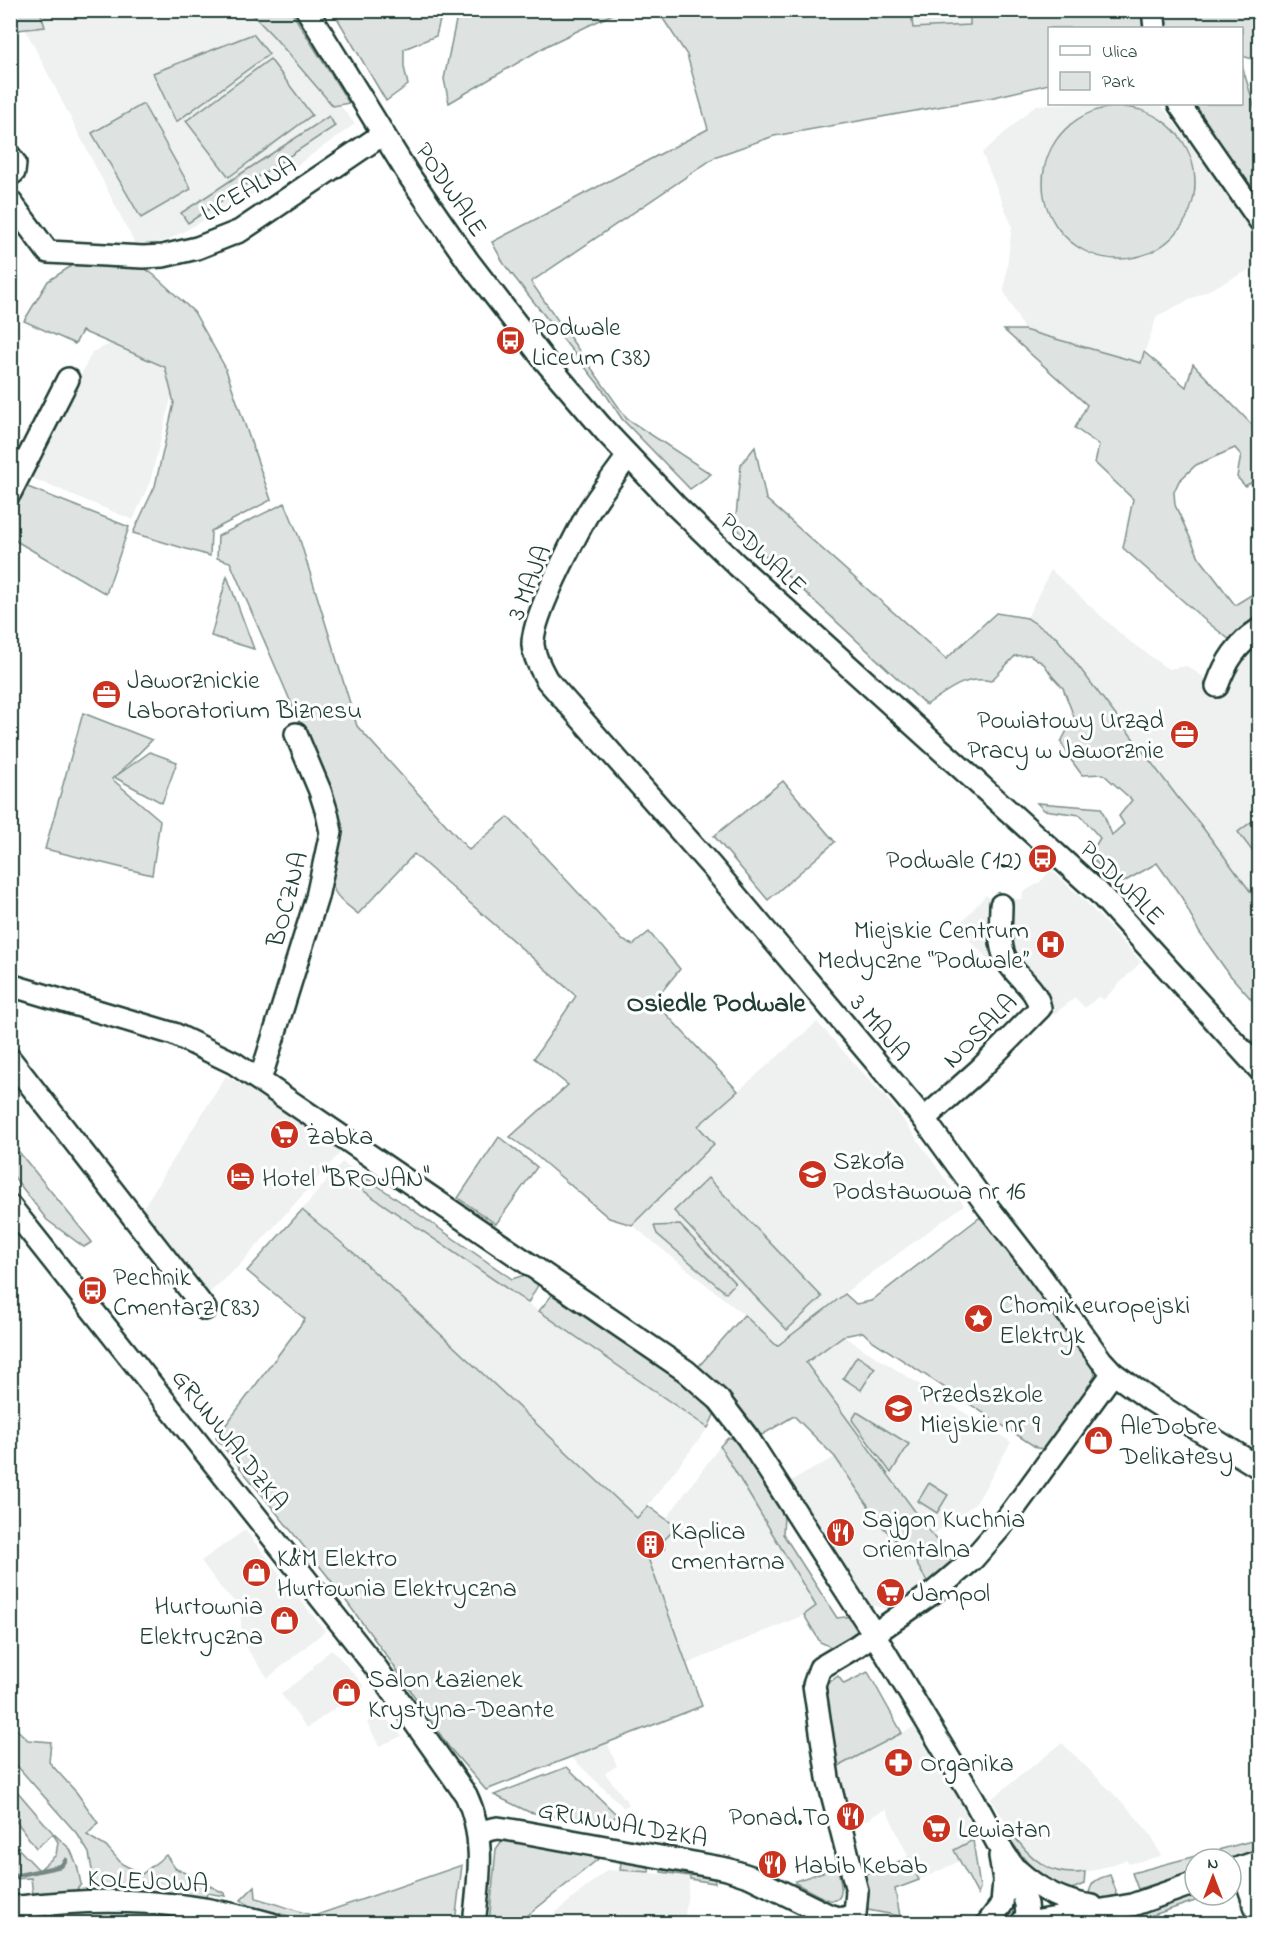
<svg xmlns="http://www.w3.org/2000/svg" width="1270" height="1934" font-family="'Indie Flower',sans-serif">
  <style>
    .built { fill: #eef1f0 }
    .green { fill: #dee3e2; stroke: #7e908b; stroke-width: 1.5 }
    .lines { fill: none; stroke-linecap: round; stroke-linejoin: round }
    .stream { stroke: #758883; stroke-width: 4.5 }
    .minor-casing { stroke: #1f3d34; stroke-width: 26 }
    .minor { stroke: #fff; stroke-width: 21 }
    .labels { text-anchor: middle; stroke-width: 6; stroke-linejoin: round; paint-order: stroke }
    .street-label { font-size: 26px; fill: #1f3d34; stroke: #fff }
    .poi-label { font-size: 26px; fill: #1f3d34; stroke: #fff; text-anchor: start }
    .neighbourhood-label { font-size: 27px; font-weight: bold; fill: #1f3d34; stroke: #fff }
  </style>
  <rect width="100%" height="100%" fill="#fff"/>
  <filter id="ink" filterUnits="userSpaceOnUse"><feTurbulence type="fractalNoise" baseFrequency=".0167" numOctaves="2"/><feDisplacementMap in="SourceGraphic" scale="12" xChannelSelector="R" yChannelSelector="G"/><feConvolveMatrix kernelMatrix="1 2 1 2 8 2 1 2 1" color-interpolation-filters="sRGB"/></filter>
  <g filter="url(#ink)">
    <g class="built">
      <polygon points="16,11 270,11 274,20 355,124 268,186 168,240 137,248"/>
      <polygon points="911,11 970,11 971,25 912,29"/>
      <polygon points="1078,104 1160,104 1259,232 1259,265 1157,316 1141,363 1024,330 1004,291 1012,226 982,153 1036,105"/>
      <polygon points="113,343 165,367 172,394 150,482 133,520 32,478 92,352"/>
      <polygon points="1051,570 1124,637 1168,669 1187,666 1206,679 1230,640 1240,651 1259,638 1259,903 1189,810 1179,799 1057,638 1027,618"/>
      <polygon points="1051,870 1087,903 1141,962 1103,1000 1099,996 1085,1008 1075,998 1053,1015 1008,971 1003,975 957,927 986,895 995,904 1003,900 1022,899 1023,892 1039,883"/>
      <polygon points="817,1022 894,1107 964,1205 826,1307 777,1346 744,1315 632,1225 713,1145 698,1126"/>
      <polygon points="226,1076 251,1090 341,1152 238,1267 200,1301 136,1219"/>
      <polygon points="342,1162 368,1179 362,1189 708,1428 638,1518 355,1254 302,1210"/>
      <polygon points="843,1336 1011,1442 977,1502 933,1535 805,1363"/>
      <polygon points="720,1446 816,1606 804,1615 687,1664 648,1558 653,1556 659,1547 665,1544 664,1540 676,1527 666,1519"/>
      <polygon points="835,1457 882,1526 915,1561 928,1583 886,1609 871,1605 864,1597 791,1481"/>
      <polygon points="245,1530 325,1631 268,1678 242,1642 240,1607 221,1588 201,1561"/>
      <polygon points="332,1649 365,1687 307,1728 281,1694 314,1668 313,1666"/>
      <polygon points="382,1714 402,1736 379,1746 367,1722"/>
      <polygon points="914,1727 959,1800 977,1838 954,1850 960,1861 919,1880 886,1809 874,1815 869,1820 847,1825 835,1768"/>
      <polygon points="607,1742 617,1766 605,1773 629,1804 624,1808 571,1757"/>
      <polygon points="1062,1743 1128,1808 1151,1835 1161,1856 1129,1864 1126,1860 1095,1870 1075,1874 1048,1869 1034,1860 1023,1850 991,1799"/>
      <polygon points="607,1870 690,1876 684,1923 542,1924"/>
    </g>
    <g class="green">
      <polygon points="10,11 40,11 45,27 17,30 11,20"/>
      <polygon points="249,11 291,11 349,103 333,106 274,37"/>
      <polygon points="333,11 440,11 441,16 436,36 404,49 404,67 408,85 386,101"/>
      <polygon points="458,11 458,10 619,11 548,45 449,103 444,79"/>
      <polygon points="658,11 911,11 913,28 970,25 970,11 1148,11 1149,28 1050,28 1049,84 994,97 774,136 717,156 531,282 627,419 711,474 690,489 622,419 603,390 504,264 492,242 708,129 687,55"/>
      <polygon points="1165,11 1259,11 1259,61 1242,56 1242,28 1167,28"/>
      <polygon points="253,34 269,54 176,122 153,73"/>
      <polygon points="270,59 312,115 229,177 186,121"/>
      <polygon points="1242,66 1259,121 1259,196 1220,143 1195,104 1242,104"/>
      <polygon points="143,104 191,189 141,218 92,133"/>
      <circle cx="1119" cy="183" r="76"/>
      <polygon points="329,116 335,126 188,223 181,213"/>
      <polygon points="79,261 141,266 154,275 194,312 225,367 271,500 211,531 210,556 133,533 155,486 174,403 165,367 82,331 75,344 24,321 48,281"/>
      <polygon points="1004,330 1024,330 1141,363 1144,352 1186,387 1193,364 1259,432 1259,478 1245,486 1237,477 1241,455 1235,448 1196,465 1179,481 1174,492 1175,505 1199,557 1235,605 1259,590 1259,616 1244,626 1230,640 1206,621 1123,548 1133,499 1095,463 1099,445 1075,428 1087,405"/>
      <path d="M755 447 766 499 946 659 996 613 1027 618 1057 638 1179 799 1200 824 1259 903V1008L1229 974 1199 932 1182 898 1157 863 1120 884 1089 856 1100 838 1080 815 1044 810 1037 803 1101 808 1112 835 1124 824 1119 816 1132 800 1103 774 1082 775 1071 760 1061 742 1074 717 1063 688 1053 677 1044 664 1030 655 1015 656 991 681C964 675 948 691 926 705L735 527 741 464Z"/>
      <polygon points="20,484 129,527 106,594 11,538 10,504"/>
      <path d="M285 503 299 537 357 726 469 850 508 817 622 940 633 945 649 932 680 969 654 1001 738 1091 698 1126 714 1144 632 1225 609 1218 533 1153 510 1137 568 1085 534 1058 576 996 414 854 358 914C351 908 340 901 335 892 326 873 345 847 338 825 308 735 267 649 230 562L217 558 218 536Z"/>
      <polygon points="227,576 254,649 211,636"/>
      <polygon points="83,713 152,740 116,776 150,752 177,762 162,803 114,777 112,779 160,820 152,875 45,849"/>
      <polygon points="783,781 835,842 768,900 714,836"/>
      <polygon points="1259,816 1259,860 1238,832"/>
      <polygon points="499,1137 537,1167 496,1224 458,1198"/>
      <polygon points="19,1152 92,1242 84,1247 47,1220 11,1173 11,1158"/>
      <polygon points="708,1178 822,1297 787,1330 674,1211"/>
      <polygon points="368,1179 512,1279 531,1273 536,1277 538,1285 528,1303 361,1189"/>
      <polygon points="302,1210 355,1254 637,1518 648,1506 677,1527 664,1540 664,1549 659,1548 656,1553 648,1558 702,1706 486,1790 448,1746 389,1659 326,1574 216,1438 305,1319 247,1271"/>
      <polygon points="979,1218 984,1219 1094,1370 1095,1375 1092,1383 1044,1449 1037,1448 870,1339 863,1332 843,1336 806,1363 953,1563 928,1583 915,1561 882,1526 835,1457 794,1416 762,1435 745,1425 691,1375 744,1315 777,1346 845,1294 856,1304 871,1301"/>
      <polygon points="680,1225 735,1283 726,1293 657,1234 654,1226"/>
      <polygon points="552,1295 685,1385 715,1413 708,1428 539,1311"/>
      <polygon points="857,1356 875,1368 861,1390 843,1378"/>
      <polygon points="857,1412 909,1444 891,1473 852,1420"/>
      <polygon points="728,1438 734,1438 784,1515 783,1534 837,1618 853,1616 858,1631 855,1637 845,1639 831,1647 820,1642 804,1615 816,1606 720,1446"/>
      <polygon points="929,1483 948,1495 937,1513 918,1501"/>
      <polygon points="868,1672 902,1733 835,1768 823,1687 838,1676 844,1684"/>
      <polygon points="10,1723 28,1740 51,1742 49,1762 77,1793 98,1823 87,1835 108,1848 122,1864 142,1874 166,1855 175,1868 224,1893 225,1896 207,1893 205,1901 100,1892 95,1887 89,1853 78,1835 11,1759"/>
      <polygon points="567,1767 617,1815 607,1825 529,1812 494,1795"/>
      <polygon points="10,1783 53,1833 70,1849 77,1865 81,1884 76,1891 33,1895 31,1878 11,1879 11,1841 39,1870 56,1855 58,1842 53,1834 36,1848 11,1814"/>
      <path d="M1011 1832C1030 1859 1051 1878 1085 1872L1084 1884C1079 1886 1071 1890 1066 1890 1044 1890 1018 1851 1007 1835Z"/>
      <polygon points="1259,1839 1259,1849 1231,1859 1195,1859 1195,1872 1138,1889 1132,1873"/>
      <polygon points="510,1840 602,1856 518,1923 489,1924 496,1849 501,1842"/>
      <polygon points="973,1840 980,1888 978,1895 954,1850"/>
      <polygon points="908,1858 919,1880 895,1889 900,1916 868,1910 860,1876"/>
      <polygon points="624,1860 650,1865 649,1872 620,1870 621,1862"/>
      <polygon points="462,1865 455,1923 315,1923 250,1906 241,1900 255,1886 256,1898 314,1916"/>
      <polygon points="661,1867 714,1876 715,1883 690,1879 690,1876 661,1872"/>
      <path d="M835 1868 838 1870C851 1920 821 1896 795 1883V1881Z"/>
      <path d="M1110 1875 1116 1891 1115 1897 1088 1899C1090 1883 1094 1879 1110 1875Z"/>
      <polygon points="1196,1895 1213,1895 1129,1923 1127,1918"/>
    </g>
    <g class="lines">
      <polyline class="stream" points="10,1877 61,1866 66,1860"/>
      <defs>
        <g id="minor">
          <polyline points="307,10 408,174 468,261 545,361 605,431 675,505 737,565 1099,893 1260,1070"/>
          <polyline points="1153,10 1155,28"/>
          <polyline points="1179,104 1260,221"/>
          <polyline points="10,156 15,163 14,172 10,175"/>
          <polyline points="10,201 48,252 143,257 163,256 197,248 240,231 383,134"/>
          <path d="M628 456C615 475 600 493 588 513 574 539 531 619 533 645 534 657 541 669 547 680L712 867 924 1119 987 1206 1029 1260 1101 1360 1113 1373 1149 1399 1260 1468"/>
          <polyline points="10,493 68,379"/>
          <path d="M1217 686C1226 661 1237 644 1260 629"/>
          <polyline points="10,985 174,1034 234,1063 686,1371 719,1400 748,1438 874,1634 973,1798 998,1844 1014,1868 1026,1904 1027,1915 1021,1924"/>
          <polyline points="10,1059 205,1309"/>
          <polyline points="260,1080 317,897 331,832 327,813 320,791 296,734"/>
          <path d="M924 1119 979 1070 1040 1008C1036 986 1014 977 1005 957 998 942 1001 921 1001 905"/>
          <path d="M10 1206 377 1669 466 1795C486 1837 479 1879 474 1924"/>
          <polyline points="478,1832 498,1828 517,1831 727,1869 751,1877 828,1915 842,1919 855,1914 857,1891 828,1778 814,1685 820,1668 857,1646 934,1592 973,1559 1000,1528 1113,1373"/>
          <polyline points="1242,1867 1260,1920"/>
          <path d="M1017 1870C1039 1890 1062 1902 1092 1906"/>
          <polyline points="1231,1871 1260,1861"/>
          <path d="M10 1906 20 1907C108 1896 186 1900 272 1924"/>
          <polyline points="987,1924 1002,1904 1004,1880 1000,1856"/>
          <polyline points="1022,1924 1132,1905 1195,1883"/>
        </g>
      </defs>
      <use href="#minor" class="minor-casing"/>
      <use href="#minor" class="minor"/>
    </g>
  </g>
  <defs>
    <symbol id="bus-disc" viewBox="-11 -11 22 22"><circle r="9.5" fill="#c8321e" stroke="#fff"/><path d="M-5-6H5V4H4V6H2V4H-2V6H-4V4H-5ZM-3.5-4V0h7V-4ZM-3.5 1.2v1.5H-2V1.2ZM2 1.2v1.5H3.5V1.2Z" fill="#fff"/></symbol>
    <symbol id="office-disc" viewBox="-11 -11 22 22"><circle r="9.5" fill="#c8321e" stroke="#fff"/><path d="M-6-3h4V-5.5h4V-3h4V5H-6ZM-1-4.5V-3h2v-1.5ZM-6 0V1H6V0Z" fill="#fff"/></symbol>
    <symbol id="hospital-disc" viewBox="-11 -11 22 22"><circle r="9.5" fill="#c8321e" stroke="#fff"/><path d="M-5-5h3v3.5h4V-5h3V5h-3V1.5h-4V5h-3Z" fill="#fff"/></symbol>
    <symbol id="supermarket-disc" viewBox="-11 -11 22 22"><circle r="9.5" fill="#c8321e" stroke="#fff"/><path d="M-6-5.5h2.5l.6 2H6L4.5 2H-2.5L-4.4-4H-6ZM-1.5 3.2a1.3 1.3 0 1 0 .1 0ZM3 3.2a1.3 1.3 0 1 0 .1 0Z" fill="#fff"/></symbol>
    <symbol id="school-disc" viewBox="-11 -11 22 22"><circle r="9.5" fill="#c8321e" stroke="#fff"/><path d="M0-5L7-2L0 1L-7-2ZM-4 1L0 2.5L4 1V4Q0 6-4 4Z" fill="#fff"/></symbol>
    <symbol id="hotel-disc" viewBox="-11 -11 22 22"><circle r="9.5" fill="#c8321e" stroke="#fff"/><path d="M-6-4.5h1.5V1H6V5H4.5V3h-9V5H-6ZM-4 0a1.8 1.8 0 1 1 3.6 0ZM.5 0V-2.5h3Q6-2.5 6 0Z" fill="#fff"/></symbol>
    <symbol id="sight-disc" viewBox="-11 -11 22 22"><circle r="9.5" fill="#c8321e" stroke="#fff"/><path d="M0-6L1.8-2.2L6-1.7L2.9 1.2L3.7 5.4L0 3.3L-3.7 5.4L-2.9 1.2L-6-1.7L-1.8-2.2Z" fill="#fff"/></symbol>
    <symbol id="shop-disc" viewBox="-11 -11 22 22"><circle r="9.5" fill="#c8321e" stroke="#fff"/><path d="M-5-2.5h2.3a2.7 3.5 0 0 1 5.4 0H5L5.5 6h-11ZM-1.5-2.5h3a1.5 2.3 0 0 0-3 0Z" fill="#fff"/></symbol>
    <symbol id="restaurant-disc" viewBox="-11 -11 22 22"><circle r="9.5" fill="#c8321e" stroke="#fff"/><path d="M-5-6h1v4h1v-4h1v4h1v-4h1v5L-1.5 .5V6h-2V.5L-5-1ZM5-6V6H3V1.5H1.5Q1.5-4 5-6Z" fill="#fff"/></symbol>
    <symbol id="building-disc" viewBox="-11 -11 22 22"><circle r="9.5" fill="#c8321e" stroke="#fff"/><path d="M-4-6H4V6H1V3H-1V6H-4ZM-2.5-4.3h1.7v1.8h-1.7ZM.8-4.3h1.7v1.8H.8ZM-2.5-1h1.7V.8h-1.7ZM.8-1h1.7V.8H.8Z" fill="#fff"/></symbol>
    <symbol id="pharmacy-disc" viewBox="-11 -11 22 22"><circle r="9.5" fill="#c8321e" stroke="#fff"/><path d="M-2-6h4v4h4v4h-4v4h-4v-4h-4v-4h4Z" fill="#fff"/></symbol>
  </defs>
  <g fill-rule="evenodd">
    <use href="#bus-disc" x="494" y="324" width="33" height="33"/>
    <use href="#office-disc" x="90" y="678" width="33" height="33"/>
    <use href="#office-disc" x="1168" y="718" width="33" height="33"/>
    <use href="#bus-disc" x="1026" y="842" width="33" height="33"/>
    <use href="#hospital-disc" x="1034" y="928" width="33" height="33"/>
    <use href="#supermarket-disc" x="268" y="1118" width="33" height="33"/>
    <use href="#school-disc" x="796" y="1158" width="33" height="33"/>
    <use href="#hotel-disc" x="224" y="1160" width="33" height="33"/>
    <use href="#bus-disc" x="76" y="1274" width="33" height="33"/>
    <use href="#sight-disc" x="962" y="1302" width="33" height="33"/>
    <use href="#school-disc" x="882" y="1392" width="33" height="33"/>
    <use href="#shop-disc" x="1082" y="1424" width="33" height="33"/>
    <use href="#restaurant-disc" x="824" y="1516" width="33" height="33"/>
    <use href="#building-disc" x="634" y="1528" width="33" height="33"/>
    <use href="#shop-disc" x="240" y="1556" width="33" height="33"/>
    <use href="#supermarket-disc" x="874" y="1576" width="33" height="33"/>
    <use href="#shop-disc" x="268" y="1604" width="33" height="33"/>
    <use href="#shop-disc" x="330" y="1676" width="33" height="33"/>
    <use href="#pharmacy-disc" x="882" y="1746" width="33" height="33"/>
    <use href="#restaurant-disc" x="834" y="1800" width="33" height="33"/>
    <use href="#supermarket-disc" x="920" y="1812" width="33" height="33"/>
    <use href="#restaurant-disc" x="756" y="1848" width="33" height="33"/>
  </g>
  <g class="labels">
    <g class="street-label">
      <text transform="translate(248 188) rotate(-30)" y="9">LICEALNA</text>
      <text transform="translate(452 189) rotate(56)" y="9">PODWALE</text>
      <text transform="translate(764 553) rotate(43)" y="9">PODWALE</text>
      <text transform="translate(528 582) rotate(-68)" y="9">3 MAJA</text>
      <text transform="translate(1123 882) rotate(45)" y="9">PODWALE</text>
      <text transform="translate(286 899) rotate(-75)" y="9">BOCZNA</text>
      <text transform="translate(881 1027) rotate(50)" y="9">3 MAJA</text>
      <text transform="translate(979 1030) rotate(-45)" y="9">NOSALA</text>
      <text transform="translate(231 1439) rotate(52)" y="9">GRUNWALDZKA</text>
      <text transform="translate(623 1823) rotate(10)" y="9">GRUNWALDZKA</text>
      <text transform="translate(148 1880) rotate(3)" y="9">KOLEJOWA</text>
    </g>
    <g class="poi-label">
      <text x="532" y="335">Podwale<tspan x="532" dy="30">Liceum (38)</tspan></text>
      <text x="127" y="688">Jaworznickie<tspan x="127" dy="30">Laboratorium Biznesu</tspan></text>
      <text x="1164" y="728" text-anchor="end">Powiatowy Urząd<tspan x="1164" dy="30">Pracy w Jaworznie</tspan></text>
      <text x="1021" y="868" text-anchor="end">Podwale (12)</text>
      <text x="1029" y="938" text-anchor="end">Miejskie Centrum<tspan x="1029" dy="30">Medyczne “Podwale”</tspan></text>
      <text x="306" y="1144">Żabka</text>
      <text x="833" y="1169">Szkoła<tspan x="833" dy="30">Podstawowa nr 16</tspan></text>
      <text x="262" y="1186">Hotel "BROJAN"</text>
      <text x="113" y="1285">Pechnik<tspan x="113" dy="30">Cmentarz (83)</tspan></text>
      <text x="999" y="1313">Chomik europejski<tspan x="999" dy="30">Elektryk</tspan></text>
      <text x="920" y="1402">Przedszkole<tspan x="920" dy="30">Miejskie nr 9</tspan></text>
      <text x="1120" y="1434">AleDobre<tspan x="1120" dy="30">Delikatesy</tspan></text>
      <text x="862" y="1527">Sajgon Kuchnia<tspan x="862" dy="30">Orientalna</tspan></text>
      <text x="671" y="1539">Kaplica<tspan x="671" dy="30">cmentarna</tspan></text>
      <text x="277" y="1566">K&amp;M Elektro<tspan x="277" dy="30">Hurtownia Elektryczna</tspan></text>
      <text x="912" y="1601">Jampol</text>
      <text x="263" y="1614" text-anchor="end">Hurtownia<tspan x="263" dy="30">Elektryczna</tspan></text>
      <text x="368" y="1687">Salon Łazienek<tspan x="368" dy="30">Krystyna-Deante</tspan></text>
      <text x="920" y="1771">Organika</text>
      <text x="830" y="1825" text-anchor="end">Ponad.To</text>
      <text x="958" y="1837">Lewiatan</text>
      <text x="794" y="1873">Habib Kebab</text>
    </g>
    <g class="neighbourhood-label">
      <text x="716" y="1011">Osiedle Podwale</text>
    </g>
  </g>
  <rect width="1270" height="1934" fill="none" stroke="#fff" stroke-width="36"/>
  <rect x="18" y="18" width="1234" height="1898" fill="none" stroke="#1f3d34" stroke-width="2" filter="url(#ink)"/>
  <rect x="1048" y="27" width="195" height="78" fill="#ffffff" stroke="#a5b1ae" stroke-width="1.5"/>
  <rect x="1060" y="46" width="30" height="9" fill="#ffffff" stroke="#a5b1ae" stroke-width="1.5"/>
  <text x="1102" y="57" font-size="18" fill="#1f3d34">Ulica</text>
  <rect x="1060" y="72" width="30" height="18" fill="#dee3e2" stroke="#a5b1ae" stroke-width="1.5"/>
  <text x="1102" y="87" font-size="18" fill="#1f3d34">Park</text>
  <g transform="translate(1213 1877)"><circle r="28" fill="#ffffff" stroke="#a5b1ae" stroke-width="1.5"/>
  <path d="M0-4.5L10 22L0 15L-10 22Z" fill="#c8321e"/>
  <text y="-9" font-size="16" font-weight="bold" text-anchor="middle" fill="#1f3d34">N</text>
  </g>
</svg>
